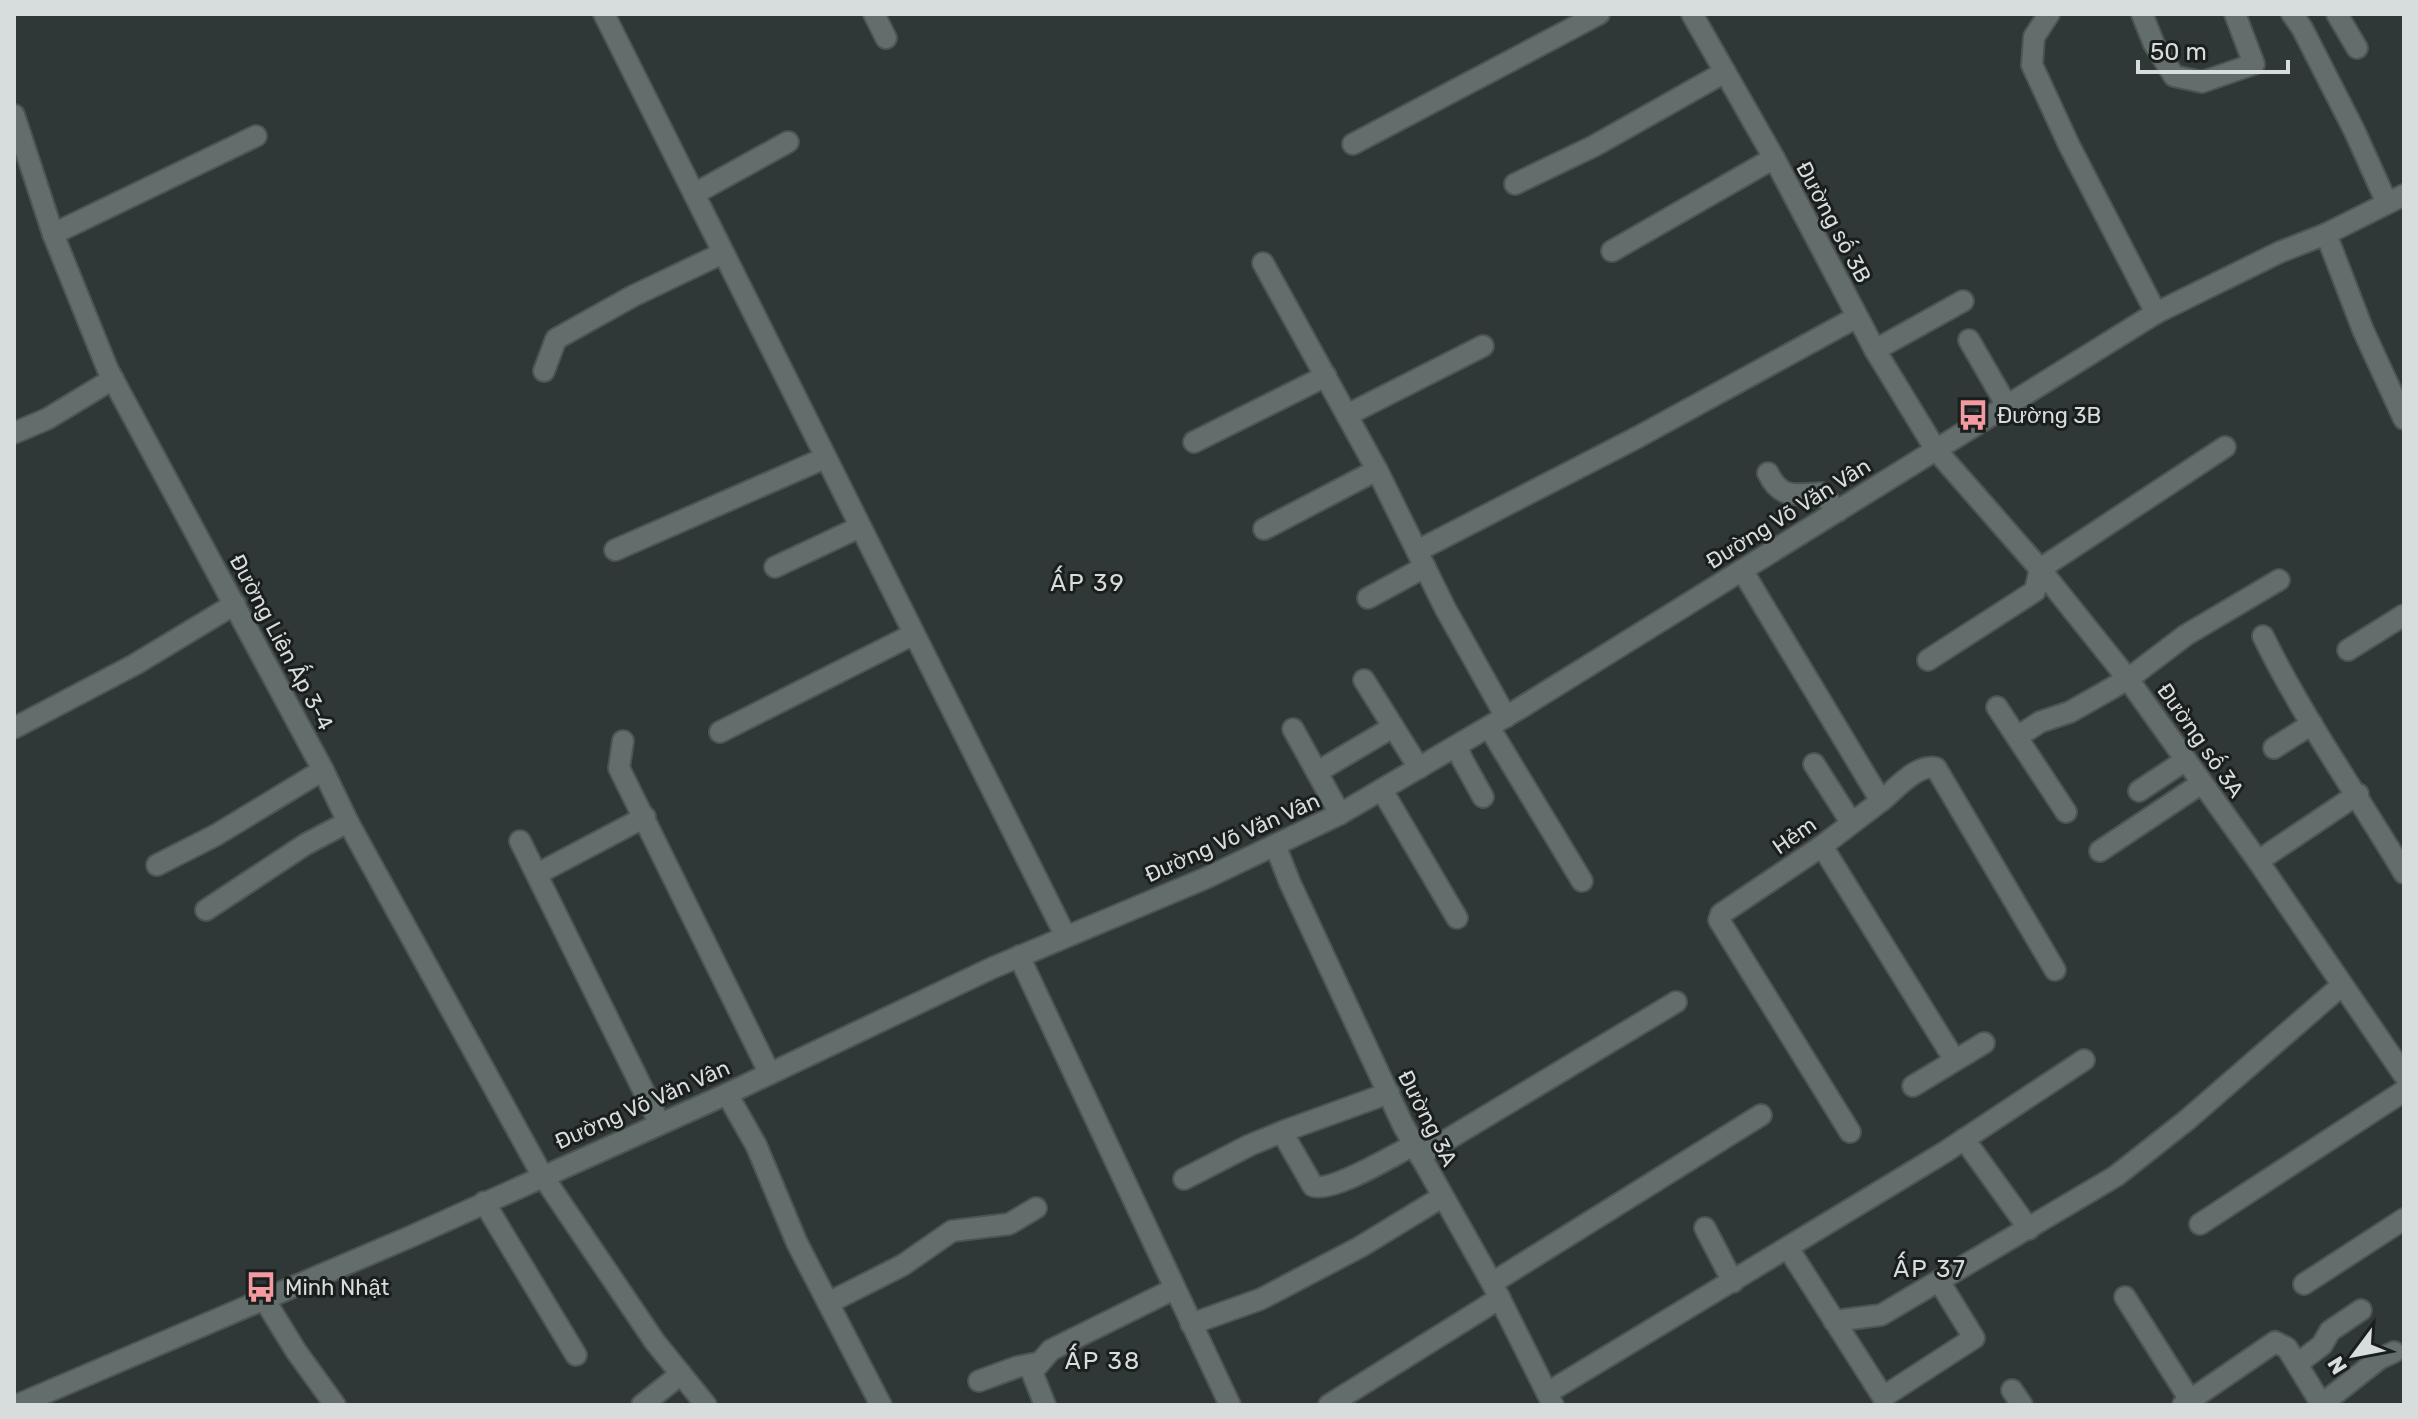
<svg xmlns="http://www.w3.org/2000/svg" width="2418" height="1419" font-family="Rubik,sans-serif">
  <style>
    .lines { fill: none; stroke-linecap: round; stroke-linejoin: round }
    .minor-casing { stroke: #4d5453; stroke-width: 24 }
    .minor { stroke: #636d6c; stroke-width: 20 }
    .labels { text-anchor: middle; stroke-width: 6; stroke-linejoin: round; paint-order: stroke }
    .street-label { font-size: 22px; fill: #d7dcdc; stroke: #1a1e1d }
    .poi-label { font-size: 22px; fill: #d7dcdc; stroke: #1a1e1d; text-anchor: start }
    .neighbourhood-label { font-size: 24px; letter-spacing: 2px; fill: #d7dcdc; stroke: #1a1e1d }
  </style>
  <rect width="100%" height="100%" fill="#2f3737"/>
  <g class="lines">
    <defs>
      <g id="minor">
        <polyline points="604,14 1065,935"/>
        <polyline points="874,14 886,38"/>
        <polyline points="1692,14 1774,158 1875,350 1936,450 2040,569 2128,679 2258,861 2404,1075"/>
        <polyline points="2049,14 2034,37 2032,65 2069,145 2156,313"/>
        <polyline points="2142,14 2154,44 2174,76 2202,82 2254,64 2235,14"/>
        <polyline points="2292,14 2302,28 2354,130 2387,203"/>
        <polyline points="2337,14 2357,48"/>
        <polyline points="14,115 53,234 108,370 323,770 348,822 542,1175 655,1342 706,1405"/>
        <polyline points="1353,144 1599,14"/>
        <polyline points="1515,184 1594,146 1725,72"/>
        <polyline points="694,194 788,142"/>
        <polyline points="53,234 256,136"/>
        <polyline points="2326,234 2363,330 2404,419"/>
        <polyline points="1612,251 1774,158"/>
        <polyline points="1263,263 1377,470 1445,608 1506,717"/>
        <polyline points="1969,340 2007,406"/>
        <polyline points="1875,350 1963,301"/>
        <polyline points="544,371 556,339 633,296 723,253"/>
        <polyline points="1347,415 1483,346"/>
        <polyline points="14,433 47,419 113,379"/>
        <polyline points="1194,442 1326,376"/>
        <path d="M1768 473C1780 499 1796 495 1821 493L1838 511"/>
        <polyline points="1264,529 1377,470"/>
        <polyline points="615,550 825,458"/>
        <polyline points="1417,551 1638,437 1857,317"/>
        <polyline points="775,567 860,527"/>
        <polyline points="1742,570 1881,801 1822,846 1721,914 1719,920 1850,1132"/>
        <polyline points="1368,598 1425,567"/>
        <path d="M2263 636C2303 718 2357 794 2404 873"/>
        <polyline points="2348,650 2404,615"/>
        <polyline points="1928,660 2035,591 2040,569 2225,447"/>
        <polyline points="1364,680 1419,768"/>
        <polyline points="1997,707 2066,812"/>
        <polyline points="1489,727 1582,881"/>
        <polyline points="14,728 134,665 235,604"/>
        <polyline points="1293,729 1340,814"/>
        <polyline points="720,732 914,634"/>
        <polyline points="2017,737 2040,722 2070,712 2128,679 2186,635 2279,580"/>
        <polyline points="623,741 619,768 769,1072"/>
        <polyline points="1457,746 1462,759 1483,797"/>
        <polyline points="2274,748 2312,724"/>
        <polyline points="1814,764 1851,822"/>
        <polyline points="1317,772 1393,727"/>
        <polyline points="1382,790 1457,918"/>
        <polyline points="2139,791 2186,760"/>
        <path d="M1881 801C1895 790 1917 763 1936 768L2055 970"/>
        <polyline points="520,841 659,1122"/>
        <polyline points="1275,845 1290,883 1403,1125 1492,1283 1553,1405"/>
        <polyline points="1822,846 1954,1059"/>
        <polyline points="2100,851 2202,783"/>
        <polyline points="2258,861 2358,794"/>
        <polyline points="157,865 216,835 323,770"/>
        <polyline points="537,874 645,817"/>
        <polyline points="206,910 306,844 348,822"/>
        <polyline points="1019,956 1230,1405"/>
        <polyline points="1913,1086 1984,1043"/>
        <polyline points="727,1094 756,1145 797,1243 881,1405"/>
        <path d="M1282 1132 1313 1186C1333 1193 1393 1155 1414 1145"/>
        <polyline points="1964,1139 2029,1229"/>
        <polyline points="1420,1156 1676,1002"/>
        <polyline points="1184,1179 1250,1145 1284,1131 1389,1093"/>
        <polyline points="484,1202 576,1355"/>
        <polyline points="2200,1224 2404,1091"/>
        <polyline points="1705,1228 1733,1282"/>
        <polyline points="1788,1248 1883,1397 1974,1338 1939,1281"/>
        <polyline points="1492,1283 1761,1115"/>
        <polyline points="2304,1284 2404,1219"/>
        <polyline points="2125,1297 2190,1400"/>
        <polyline points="264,1299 296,1351 335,1405"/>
        <polyline points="828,1303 903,1265 952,1231 1009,1224 1036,1208"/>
        <polyline points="1834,1321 1881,1315 2116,1176 2187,1120 2341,986"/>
        <polyline points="1191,1324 1261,1299 1360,1247 1442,1197"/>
        <polyline points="2297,1364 2322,1345 2330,1331 2361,1310"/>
        <polyline points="979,1381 1017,1367 1037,1363"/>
        <polyline points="2012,1390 2022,1405"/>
        <polyline points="1547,1393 1945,1152 2084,1060"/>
        <polyline points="2322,1404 2379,1359 2394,1352"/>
        <polyline points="17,1405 412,1236 727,1094 992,968 1206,878 1340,814 1517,710 2156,313 2280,252 2326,234 2404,195"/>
        <polyline points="642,1405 681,1374"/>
        <polyline points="1045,1405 1032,1372 1051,1350 1174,1289"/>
        <polyline points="1329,1405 1500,1298"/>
        <polyline points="2183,1405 2275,1342 2287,1348 2322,1405"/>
      </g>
    </defs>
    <use href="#minor" class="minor-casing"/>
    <use href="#minor" class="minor"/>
  </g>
  <defs>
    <symbol id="bus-bare" viewBox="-9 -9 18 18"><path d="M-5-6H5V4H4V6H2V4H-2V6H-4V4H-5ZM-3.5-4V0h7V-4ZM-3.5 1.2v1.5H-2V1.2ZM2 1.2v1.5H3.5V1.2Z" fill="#f49aa0" stroke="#1a1e1d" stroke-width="2.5" paint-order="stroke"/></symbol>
  </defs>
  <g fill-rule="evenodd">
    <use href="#bus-bare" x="1951" y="393" width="44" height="44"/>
    <use href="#bus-bare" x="239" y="1265" width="44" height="44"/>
  </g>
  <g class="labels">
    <g class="street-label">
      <text transform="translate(1834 222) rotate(62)" y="8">Đường số 3B</text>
      <text transform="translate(1788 513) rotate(-32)" y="8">Đường Võ Văn Vân</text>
      <text transform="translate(282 642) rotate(62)" y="8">Đường Liên Ấp 3-4</text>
      <text transform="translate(2201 740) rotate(55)" y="8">Đường số 3A</text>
      <text transform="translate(1794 835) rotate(-35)" y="8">Hẻm</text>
      <text transform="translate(1232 837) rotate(-24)" y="8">Đường Võ Văn Vân</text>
      <text transform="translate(642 1104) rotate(-24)" y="8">Đường Võ Văn Vân</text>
      <text transform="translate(1428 1118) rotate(63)" y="8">Đường 3A</text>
    </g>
    <g class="poi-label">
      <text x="1997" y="423">Đường 3B</text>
      <text x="285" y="1295">Minh Nhật</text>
    </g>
    <g class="neighbourhood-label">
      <text x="1088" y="591">ẤP 39</text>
      <text x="1930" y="1277">ẤP 37</text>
      <text x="1103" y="1369">ẤP 38</text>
    </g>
  </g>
  <rect width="2418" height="1419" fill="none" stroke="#d7dcdc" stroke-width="32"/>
  <g transform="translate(2354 1355) rotate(238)" stroke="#1a1e1d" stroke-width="6" paint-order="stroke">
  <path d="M0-6L14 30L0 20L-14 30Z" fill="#d7dcdc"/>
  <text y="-12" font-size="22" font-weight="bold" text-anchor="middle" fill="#d7dcdc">N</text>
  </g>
  <path d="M2138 60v12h150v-12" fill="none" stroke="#d7dcdc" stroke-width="4"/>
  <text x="2150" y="60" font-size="24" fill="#d7dcdc" stroke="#1a1e1d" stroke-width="6" paint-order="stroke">50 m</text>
</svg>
